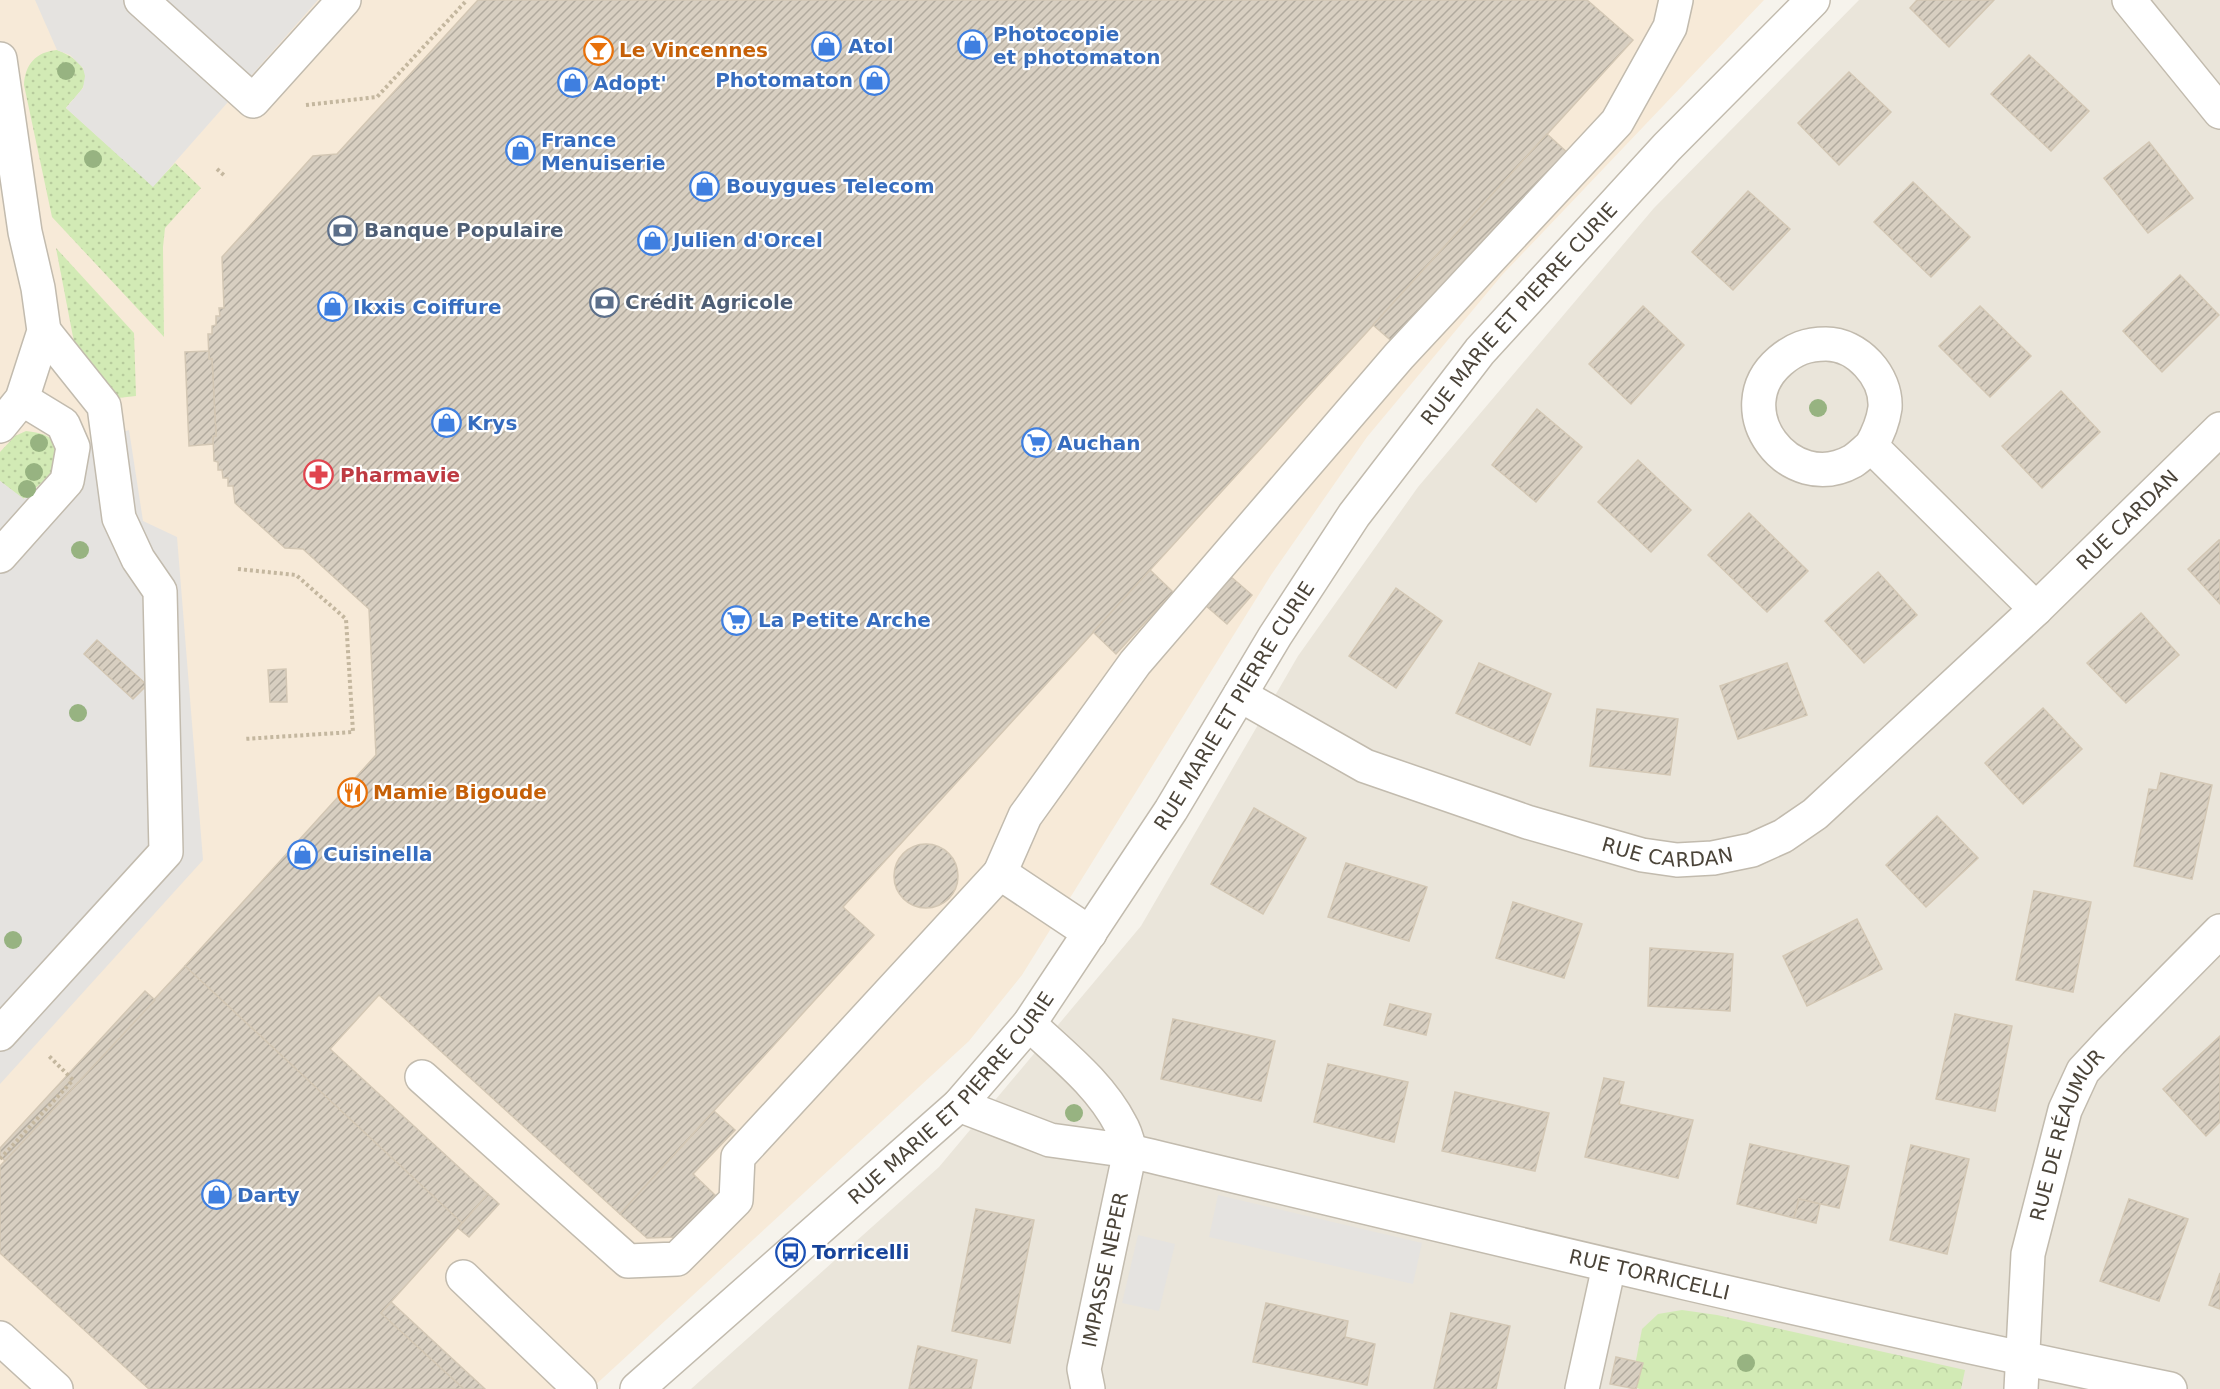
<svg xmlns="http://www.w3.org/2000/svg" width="2220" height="1389" font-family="'DejaVu Sans',sans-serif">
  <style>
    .residential { fill: #eae5da }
    .commercial { fill: #f7ead8 }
    .grass { fill: url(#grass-dots) }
    .park { fill: url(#park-crowns) }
    .parking { fill: #e5e3e0 }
    .building { fill: url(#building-hatch); stroke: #d3c7b4; stroke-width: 1.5 }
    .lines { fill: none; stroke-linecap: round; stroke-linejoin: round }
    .minor-casing { stroke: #c2bbae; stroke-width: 36 }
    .path { stroke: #c4b79f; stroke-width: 4; stroke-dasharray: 3 3; stroke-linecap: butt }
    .minor { stroke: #fff; stroke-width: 33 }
    .tree { fill: #97b381 }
    .labels { text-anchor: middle; stroke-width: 4.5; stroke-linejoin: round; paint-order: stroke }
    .shop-label { font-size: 20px; font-weight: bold; fill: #366cbe; stroke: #fff; text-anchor: start }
    .food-label { font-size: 20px; font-weight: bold; fill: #c56008; stroke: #fff; text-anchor: start }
    .service-label { font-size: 20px; font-weight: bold; fill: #4e5e75; stroke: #fff; text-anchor: start }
    .street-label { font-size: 20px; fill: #4b4439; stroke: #fff }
    .health-label { font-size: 20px; font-weight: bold; fill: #be3a42; stroke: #fff; text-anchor: start }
    .transit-label { font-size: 20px; font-weight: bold; fill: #164399; stroke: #fff; text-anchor: start }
  </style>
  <defs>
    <pattern id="grass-dots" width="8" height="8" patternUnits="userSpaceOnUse" patternTransform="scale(1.5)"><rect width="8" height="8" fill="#d2eab5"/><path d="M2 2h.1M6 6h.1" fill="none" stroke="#b6ca9c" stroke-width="1.8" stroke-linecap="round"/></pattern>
    <pattern id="park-crowns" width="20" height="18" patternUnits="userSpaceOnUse" patternTransform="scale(1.5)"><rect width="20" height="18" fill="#d2eab5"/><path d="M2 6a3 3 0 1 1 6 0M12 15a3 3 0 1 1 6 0" fill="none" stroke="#b6ca9c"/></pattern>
    <pattern id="building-hatch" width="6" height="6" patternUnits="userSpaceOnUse" patternTransform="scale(1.5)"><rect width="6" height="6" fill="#d8cfc1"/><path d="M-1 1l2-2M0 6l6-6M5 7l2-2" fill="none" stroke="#b1aa9e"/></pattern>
  </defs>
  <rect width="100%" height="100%" fill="#f6f3ec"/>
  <polygon class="residential" points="1859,0 2220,0 2220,1389 691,1389 939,1167 1141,926 1298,656 1418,487 1654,208"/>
  <polygon class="commercial" points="0,0 1764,0 1502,275 1367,437 1271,575 1022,975 969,1041 591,1389 0,1389"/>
  <g class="grass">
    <path d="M57 50C73 56 94 69 82 89 77 96 70 102 66 108L153 186 175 163 201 188 165 228 163 247 164 337 52 217 24 85C25 64 36 52 57 50Z"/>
    <polygon points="56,248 134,333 136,396 118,398 105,396 74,342"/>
    <path d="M26 431C56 434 59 443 55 471L23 499 0 481V452L15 436Z"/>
  </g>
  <polygon class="park" points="1682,1310 1717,1315 1965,1370 1961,1389 1640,1389 1631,1386 1642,1329 1658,1314"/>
  <g class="parking">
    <polygon points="35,0 318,0 153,187 66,108 83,88 85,76 83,68 70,55 57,50"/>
    <polygon points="129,430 143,521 177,537 203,860 0,1084 0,481 24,499 55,471 73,447"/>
    <polygon points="1218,1195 1422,1243 1413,1284 1209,1237"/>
    <polygon points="1138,1235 1175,1244 1159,1311 1122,1303"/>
  </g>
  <g class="building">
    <polygon points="478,0 1587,0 1633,40 843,907 874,935 620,1214 379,995 330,1049 488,1194 462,1223 185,966 376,755 369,609 303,549 285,548 235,503 233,486 228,486 228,478 223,478 222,470 218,470 218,462 214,461 213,436 216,436 212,359 209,359 208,334 212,334 212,326 216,325 216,316 220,316 219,308 224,308 222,257 313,156 337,154"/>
    <polygon points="1917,0 1994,0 1949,47 1910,8"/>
    <polygon points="2029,55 2089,111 2051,151 1991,94"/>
    <polygon points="1849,72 1891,112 1839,165 1798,123"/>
    <polygon points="1547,134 1570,155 1395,344 1373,325"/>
    <polygon points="2149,142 2193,198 2148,233 2104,178"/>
    <polygon points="1913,182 1970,237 1931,277 1874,222"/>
    <polygon points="1748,191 1790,229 1733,290 1692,252"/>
    <polygon points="2180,275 2219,315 2162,372 2123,331"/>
    <polygon points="1643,306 1684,345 1631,404 1589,364"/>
    <polygon points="1980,306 2031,356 1990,397 1939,346"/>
    <polygon points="209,351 209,359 212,359 216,436 213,436 213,444 189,446 185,352"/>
    <polygon points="2061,391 2100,432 2042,488 2002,446"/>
    <polygon points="1537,409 1582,447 1536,502 1492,465"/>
    <polygon points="1638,460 1691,510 1651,552 1598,502"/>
    <polygon points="1749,513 1808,571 1767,612 1708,555"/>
    <polygon points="2219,540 2220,540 2220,604 2188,569"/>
    <polygon points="1150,570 1173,592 1116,654 1093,632"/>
    <polygon points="1878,572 1917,615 1864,663 1825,621"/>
    <polygon points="1230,576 1252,595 1227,624 1205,605"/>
    <polygon points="1396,588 1442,621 1396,688 1349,656"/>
    <polygon points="2141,613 2179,655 2126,703 2087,663"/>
    <polygon points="97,640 147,685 133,699 84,654"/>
    <polygon points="1479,663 1551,694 1530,745 1456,713"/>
    <polygon points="1787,663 1807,715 1738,739 1720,686"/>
    <polygon points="286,669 287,702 270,702 268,670"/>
    <polygon points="2043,708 2082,749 2023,804 1985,763"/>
    <polygon points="1597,709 1678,719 1670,775 1590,766"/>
    <polygon points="2161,773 2212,785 2192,879 2134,866 2149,789 2157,790"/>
    <polygon points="1254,808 1306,838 1263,914 1211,884"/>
    <polygon points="1937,816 1978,858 1926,907 1886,865"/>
    <circle cx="926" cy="876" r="32"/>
    <polygon points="1346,863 1427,887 1409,941 1328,917"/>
    <polygon points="2034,891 2091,902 2073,992 2016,980"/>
    <polygon points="1513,902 1582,924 1564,978 1496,958"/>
    <polygon points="1857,919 1882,969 1807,1006 1783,956"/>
    <polygon points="1650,948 1733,954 1730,1011 1648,1006"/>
    <polygon points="185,966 462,1223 381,1313 464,1389 149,1389 0,1253 0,1166"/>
    <polygon points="145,991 155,1000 5,1161 0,1156 0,1148"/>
    <polygon points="1390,1004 1431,1014 1426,1035 1384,1025"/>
    <polygon points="1955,1014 2012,1026 1995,1111 1936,1099"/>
    <polygon points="1173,1019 1275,1041 1261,1101 1161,1079"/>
    <polygon points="2220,1036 2220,1122 2206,1136 2163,1089"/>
    <polygon points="1328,1064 1408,1082 1394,1142 1314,1122"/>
    <polygon points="1604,1078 1624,1082 1619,1104 1693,1120 1678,1178 1585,1157"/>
    <polygon points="1455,1092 1549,1113 1535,1171 1442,1151"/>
    <polygon points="714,1111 735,1130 693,1174 715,1195 677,1237 647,1238 620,1214"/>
    <polygon points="1750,1144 1849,1166 1839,1208 1799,1199 1794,1218 1737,1204"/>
    <polygon points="1911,1145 1969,1159 1947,1254 1890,1240"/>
    <polygon points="488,1194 499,1204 469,1237 458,1228"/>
    <polygon points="1799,1199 1820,1204 1816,1223 1794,1218"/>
    <polygon points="2129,1199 2188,1219 2159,1301 2100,1281"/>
    <polygon points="976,1209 1034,1220 1010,1343 952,1331"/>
    <polygon points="2220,1273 2220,1309 2209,1305"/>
    <polygon points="391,1302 485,1389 464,1389 381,1313"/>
    <polygon points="1266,1303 1348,1321 1345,1337 1375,1344 1367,1385 1253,1362"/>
    <polygon points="1451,1313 1510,1326 1496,1389 1434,1389"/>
    <polygon points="918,1346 977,1360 971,1389 909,1389"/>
    <polygon points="1616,1357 1643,1363 1636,1389 1610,1384"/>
  </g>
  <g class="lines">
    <defs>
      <g id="minor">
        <polyline points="141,0 253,101 344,0"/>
        <polyline points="2129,0 2220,112"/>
        <polyline points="0,59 25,232 38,288 44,331 22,399 0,426"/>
        <path d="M1871 446C1878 434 1883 422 1885 408 1887 376 1857 344 1826 344 1807 344 1794 349 1780 361 1724 409 1789 497 1853 461 1859 457 1865 451 1871 446L2036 609"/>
        <polyline points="0,556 67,481 73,447 63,424 22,399"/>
        <path id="s1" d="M1240 695 1365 766 1527 822 1642 855 1677 860 1713 858 1752 850 1783 836 1815 814 2036 609 2220 429"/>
        <polyline points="1000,873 1025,816 1135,663 1399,356 1617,122 1670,27 1676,0"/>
        <polyline points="0,1034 166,852 160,591 138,559 119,518 104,406 44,331"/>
        <polyline points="422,1077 628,1261 677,1259 736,1200 738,1157 1000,873 1090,933"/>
        <path d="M959 1105 1050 1140 1130 1151C1128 1143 1126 1133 1121 1125 1100 1084 1062 1055 1029 1024"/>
        <polyline points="463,1277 580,1389"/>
        <polyline points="0,1338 56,1389"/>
        <path id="s2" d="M637 1389 959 1105 1029 1024 1171 810 1275 636 1354 515 1480 351 1667 147 1813 0"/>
        <path id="s3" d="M1088 1389 1084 1369 1130 1151C1476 1234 1822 1318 2170 1389"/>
        <polyline points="1582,1389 1609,1266"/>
        <path id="s4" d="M2021 1389 2028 1254 2065 1110 2083 1071 2111 1041 2220 931"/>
      </g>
    </defs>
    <use href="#minor" class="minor-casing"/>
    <g class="path">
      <polyline points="306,105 377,97 467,0"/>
      <polyline points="217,169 226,177"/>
      <polyline points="238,569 296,575 346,619 353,732 244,739"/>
      <polyline points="0,1159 73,1080 49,1056"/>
    </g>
    <use href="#minor" class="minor"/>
  </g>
  <g class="tree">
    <circle cx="66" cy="71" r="9"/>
    <circle cx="93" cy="159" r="9"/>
    <circle cx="1818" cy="408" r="9"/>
    <circle cx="39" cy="443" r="9"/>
    <circle cx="34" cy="472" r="9"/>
    <circle cx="27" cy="489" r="9"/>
    <circle cx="80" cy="550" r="9"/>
    <circle cx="78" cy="713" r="9"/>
    <circle cx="13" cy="940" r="9"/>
    <circle cx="1074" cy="1113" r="9"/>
    <circle cx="1746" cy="1363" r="9"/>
  </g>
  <defs>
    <symbol id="shop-ring" viewBox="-11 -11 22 22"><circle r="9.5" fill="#fff" stroke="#3f7fe0" stroke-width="1.5"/><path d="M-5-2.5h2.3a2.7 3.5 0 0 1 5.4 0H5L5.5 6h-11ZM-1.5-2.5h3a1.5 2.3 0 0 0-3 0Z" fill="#3f7fe0"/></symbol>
    <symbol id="bar-ring" viewBox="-11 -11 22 22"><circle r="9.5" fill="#fff" stroke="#e8710a" stroke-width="1.5"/><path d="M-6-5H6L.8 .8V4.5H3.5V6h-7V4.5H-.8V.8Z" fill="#e8710a"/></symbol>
    <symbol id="bank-ring" viewBox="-11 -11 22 22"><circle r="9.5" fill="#fff" stroke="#5c6f8a" stroke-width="1.5"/><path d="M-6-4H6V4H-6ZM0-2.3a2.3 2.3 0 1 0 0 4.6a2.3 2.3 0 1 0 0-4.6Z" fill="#5c6f8a"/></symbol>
    <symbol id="supermarket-ring" viewBox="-11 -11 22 22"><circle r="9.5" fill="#fff" stroke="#3f7fe0" stroke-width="1.5"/><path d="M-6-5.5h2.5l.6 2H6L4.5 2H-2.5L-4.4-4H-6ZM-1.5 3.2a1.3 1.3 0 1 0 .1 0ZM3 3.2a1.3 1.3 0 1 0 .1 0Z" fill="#3f7fe0"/></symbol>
    <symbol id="pharmacy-ring" viewBox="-11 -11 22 22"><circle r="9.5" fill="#fff" stroke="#e0444e" stroke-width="1.5"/><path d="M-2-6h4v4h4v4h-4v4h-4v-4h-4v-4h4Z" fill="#e0444e"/></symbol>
    <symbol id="restaurant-ring" viewBox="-11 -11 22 22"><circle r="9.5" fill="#fff" stroke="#e8710a" stroke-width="1.5"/><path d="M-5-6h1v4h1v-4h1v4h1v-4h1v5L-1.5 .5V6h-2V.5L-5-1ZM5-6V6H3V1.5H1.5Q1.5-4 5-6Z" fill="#e8710a"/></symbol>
    <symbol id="bus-ring" viewBox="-11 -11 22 22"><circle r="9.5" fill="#fff" stroke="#1a4fb4" stroke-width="1.5"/><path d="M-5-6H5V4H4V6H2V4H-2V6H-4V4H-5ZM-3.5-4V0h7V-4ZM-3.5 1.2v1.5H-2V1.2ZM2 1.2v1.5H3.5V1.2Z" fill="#1a4fb4"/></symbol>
  </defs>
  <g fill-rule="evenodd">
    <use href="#shop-ring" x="956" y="28" width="33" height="33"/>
    <use href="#shop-ring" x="810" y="30" width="33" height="33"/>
    <use href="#bar-ring" x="582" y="34" width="33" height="33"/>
    <use href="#shop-ring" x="858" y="64" width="33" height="33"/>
    <use href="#shop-ring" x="556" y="66" width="33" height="33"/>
    <use href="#shop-ring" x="504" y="134" width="33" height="33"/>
    <use href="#shop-ring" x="688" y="170" width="33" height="33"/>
    <use href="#bank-ring" x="326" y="214" width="33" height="33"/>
    <use href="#shop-ring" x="636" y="224" width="33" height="33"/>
    <use href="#bank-ring" x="588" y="286" width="33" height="33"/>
    <use href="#shop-ring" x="316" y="290" width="33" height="33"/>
    <use href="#shop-ring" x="430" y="406" width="33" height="33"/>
    <use href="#supermarket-ring" x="1020" y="426" width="33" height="33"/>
    <use href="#pharmacy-ring" x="302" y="458" width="33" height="33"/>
    <use href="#supermarket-ring" x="720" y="604" width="33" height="33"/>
    <use href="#restaurant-ring" x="336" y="776" width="33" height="33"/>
    <use href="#shop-ring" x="286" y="838" width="33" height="33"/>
    <use href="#shop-ring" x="200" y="1178" width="33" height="33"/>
    <use href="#bus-ring" x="774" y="1236" width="33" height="33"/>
  </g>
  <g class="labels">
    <g class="shop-label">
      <text x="993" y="41">Photocopie<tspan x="993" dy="23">et photomaton</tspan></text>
      <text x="848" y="53">Atol</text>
      <text x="853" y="87" text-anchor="end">Photomaton</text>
      <text x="593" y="90">Adopt'</text>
      <text x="541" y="147">France<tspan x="541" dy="23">Menuiserie</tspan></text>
      <text x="726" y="193">Bouygues Telecom</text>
      <text x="673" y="247">Julien d'Orcel</text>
      <text x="353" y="314">Ikxis Coiffure</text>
      <text x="467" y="430">Krys</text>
      <text x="1057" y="450">Auchan</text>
      <text x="758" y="627">La Petite Arche</text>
      <text x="323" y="861">Cuisinella</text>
      <text x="237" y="1202">Darty</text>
    </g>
    <g class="food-label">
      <text x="619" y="57">Le Vincennes</text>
      <text x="373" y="799">Mamie Bigoude</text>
    </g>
    <g class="service-label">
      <text x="364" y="237">Banque Populaire</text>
      <text x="625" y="309">Crédit Agricole</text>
    </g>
    <g class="street-label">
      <text dy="7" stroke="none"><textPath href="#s2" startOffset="1401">RUE MARIE ET PIERRE CURIE</textPath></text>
      <text dy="7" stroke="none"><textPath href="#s1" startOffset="1048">RUE CARDAN</textPath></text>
      <text dy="7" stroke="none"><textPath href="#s2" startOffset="915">RUE MARIE ET PIERRE CURIE</textPath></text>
      <text dy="7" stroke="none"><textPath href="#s1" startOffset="460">RUE CARDAN</textPath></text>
      <text dy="7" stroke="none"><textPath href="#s2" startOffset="429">RUE MARIE ET PIERRE CURIE</textPath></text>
      <text dy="7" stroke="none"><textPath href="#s4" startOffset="261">RUE DE RÉAUMUR</textPath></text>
      <text dy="7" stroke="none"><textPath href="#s3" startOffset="122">IMPASSE NEPER</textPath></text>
      <text dy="7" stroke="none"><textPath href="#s3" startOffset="777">RUE TORRICELLI</textPath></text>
    </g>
    <g class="health-label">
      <text x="340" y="482">Pharmavie</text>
    </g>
    <g class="transit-label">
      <text x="812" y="1259">Torricelli</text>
    </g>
  </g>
</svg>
